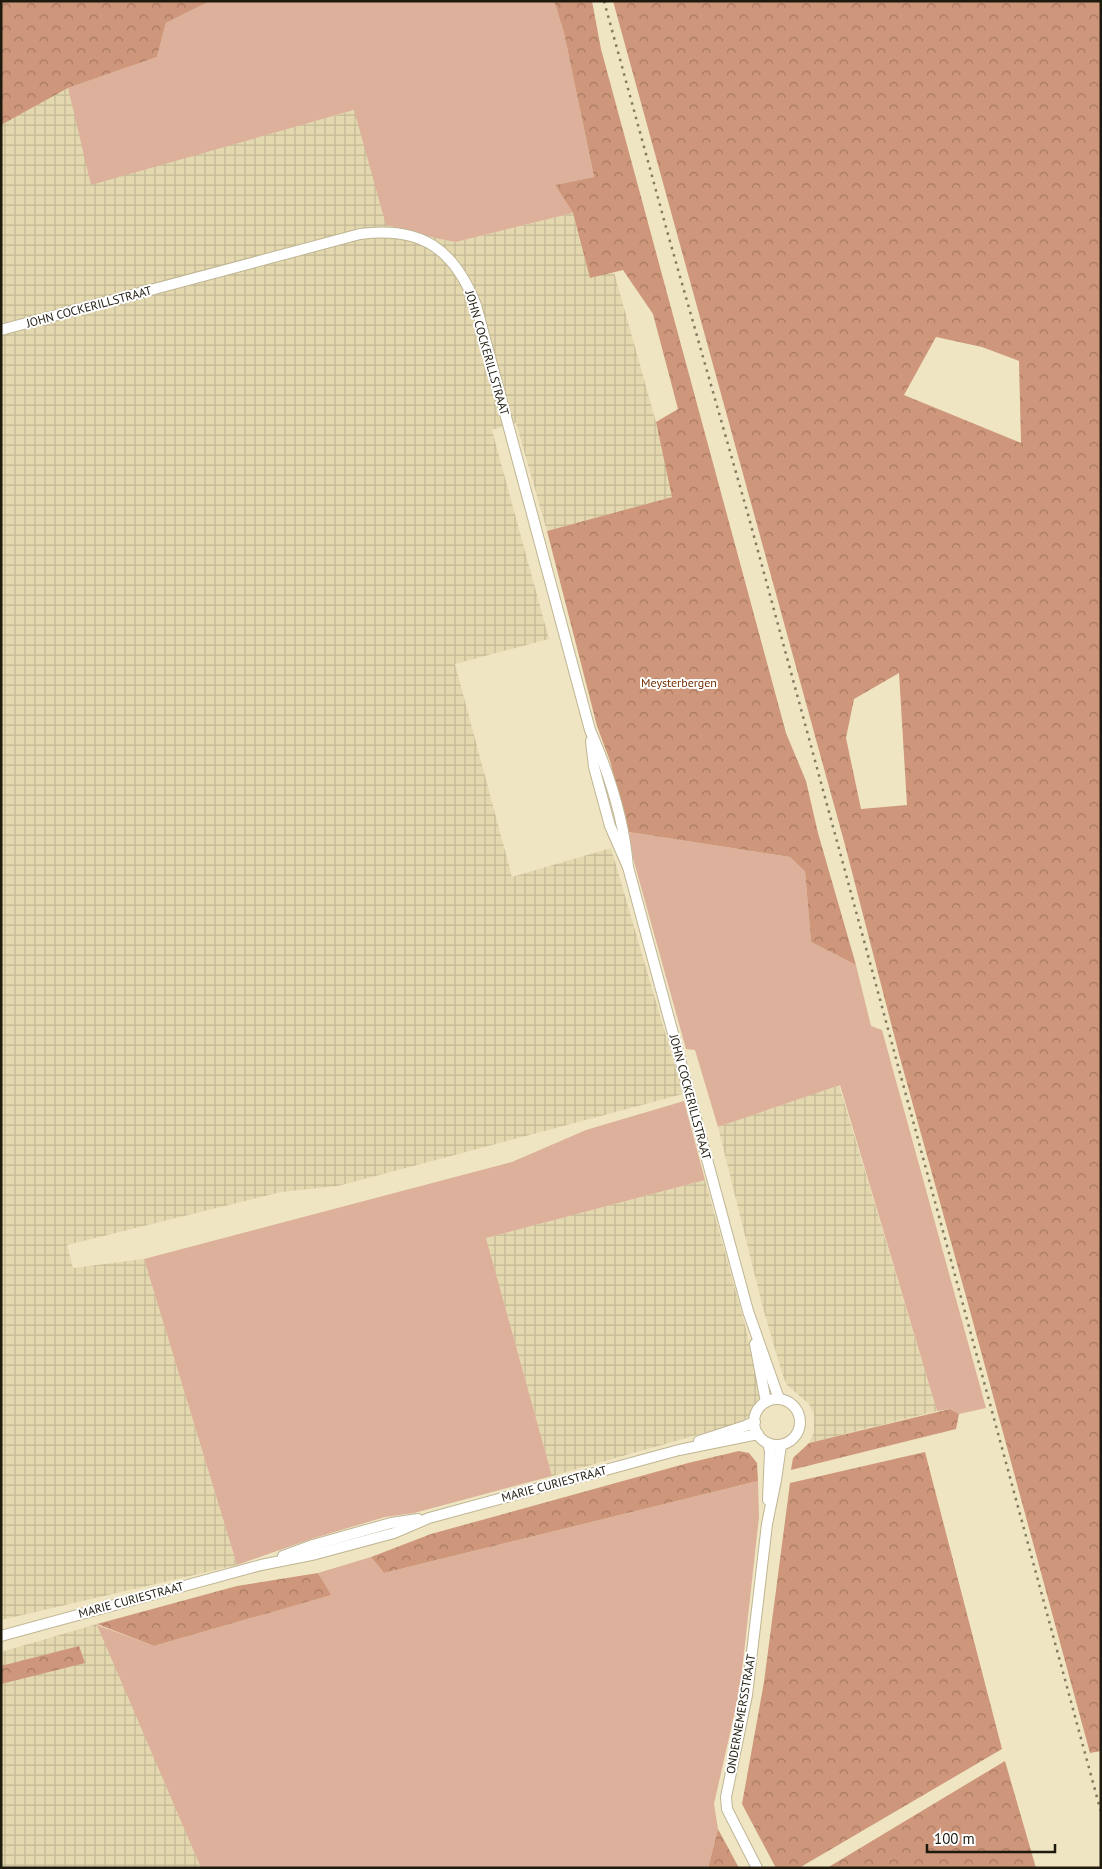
<svg xmlns="http://www.w3.org/2000/svg" width="1102" height="1869" font-family="'PT Sans',sans-serif">
  <style>
    .industrial { fill: url(#industrial-grid) }
    .grass { fill: #dcb09a }
    .forest { fill: url(#forest-crowns); fill-rule: evenodd }
    .lines { fill: none; stroke-linecap: round; stroke-linejoin: round }
    .street-casing { stroke: #bfb594; stroke-width: 12 }
    .street { stroke: #fff; stroke-width: 10 }
    .rail { stroke: #827b63; stroke-width: 2.5; stroke-dasharray: 2.5 5; stroke-linecap: butt }
    .labels { text-anchor: middle; stroke-width: 4; stroke-linejoin: round; paint-order: stroke }
    .street-label { font-size: 12px; fill: #1e1a0d; stroke: #fff }
    .park-label { font-size: 12px; fill: #732f01; stroke: #fff }
  </style>
  <defs>
    <pattern id="industrial-grid" width="8" height="8" patternUnits="userSpaceOnUse" patternTransform="scale(1.25)"><rect width="8" height="8" fill="#e4d8af"/><path d="M0 4h8M4 0v8" fill="none" stroke="#c3b995"/></pattern>
    <pattern id="forest-crowns" width="20" height="18" patternUnits="userSpaceOnUse" patternTransform="scale(1.25)"><rect width="20" height="18" fill="#ce967a"/><path d="M2 6a3 3 0 1 1 6 0M12 15a3 3 0 1 1 6 0" fill="none" stroke="#a77a62"/></pattern>
  </defs>
  <rect width="100%" height="100%" fill="#efe5c2"/>
  <g class="industrial">
    <polygon points="68,88 94,182 355,110 419,232 443,240 456,242 573,213 590,278 614,272 656,422 673,497 547,531 516,423 492,430 549,639 455,664 512,877 611,848 683,1094 338,1186 281,1192 67,1245 73,1268 144,1259 237,1565 1,1620 1,125"/>
    <polygon points="839,1085 937,1411 809,1443 814,1432 814,1415 809,1404 787,1385 783,1376 763,1308 718,1127"/>
    <polygon points="705,1180 745,1325 761,1396 756,1409 743,1422 552,1476 486,1238"/>
    <polygon points="97,1624 201,1868 1,1868 1,1652"/>
  </g>
  <g class="grass">
    <path d="M210 1H554L564 33 594 177 555 185 573 213 456 242C433 239 409 230 386 225L354 110 91 185 68 88 157 57 166 23Z"/>
    <polygon points="629,832 790,857 805,870 811,942 856,965 871,1026 882,1030 986,1408 959,1414 950,1409 937,1411 840,1085 718,1127 695,1050 686,1049 633,858"/>
    <polygon points="684,1101 705,1180 486,1238 552,1476 414,1513 385,1517 311,1539 237,1565 144,1259 512,1162 586,1130"/>
    <polygon points="758,1481 759,1517 740,1689 714,1804 718,1829 708,1868 201,1868 97,1625 154,1646 330,1595 318,1573 371,1557 384,1573"/>
  </g>
  <g class="forest">
    <polygon points="1,1 210,1 166,23 157,57 68,88 1,125"/>
    <polygon points="554,1 592,1 601,49 786,733 806,781 818,833 856,965 811,942 805,871 790,857 629,832 610,761 597,726 547,531 672,497 656,422 678,409 653,314 623,270 590,278 573,213 555,185 594,177 564,33"/>
    <path d="M613 1H1101V1751L1090 1753 967 1300 900 1058 845 845ZM936 337 982 347 1019 361 1021 443 904 395ZM899 673 907 805 861 809 846 738 854 699Z"/>
    <polygon points="950,1409 959,1414 956,1429 791,1470 793,1458 809,1443"/>
    <polygon points="739,1451 749,1453 757,1463 758,1481 384,1573 371,1557 431,1534 688,1463"/>
    <polygon points="925,1452 1002,1749 799,1868 776,1868 742,1804 764,1682 790,1483"/>
    <polygon points="318,1573 331,1595 154,1646 97,1624 237,1586"/>
    <polygon points="79,1646 85,1663 1,1684 1,1666"/>
    <polygon points="1005,1761 1036,1868 827,1868"/>
    <polygon points="718,1829 739,1868 708,1868"/>
  </g>
  <g class="lines">
    <defs>
      <g id="street">
        <path d="M1 330 360 234C422 226 454 249 476 305L590 730C609 773 624 819 628 867"/>
        <polyline points="591,741 594,767 610,826 628,867 748,1311 779,1399"/>
        <polyline points="755,1344 766,1402"/>
        <circle cx="777" cy="1422" r="23"/>
        <polyline points="699,1441 745,1426 755,1422"/>
        <polyline points="768,1500 770,1451 768,1443"/>
        <polyline points="283,1556 313,1545 391,1523 418,1519"/>
        <polyline points="1,1636 261,1565 316,1554 394,1533 429,1518 679,1450 758,1434"/>
        <polyline points="757,1868 727,1809 726,1797 747,1695 767,1524 776,1480 781,1445"/>
      </g>
    </defs>
    <use href="#street" class="street-casing"/>
    <use href="#street" class="street"/>
    <polyline class="rail" points="604,1 669,238 749,518 1101,1812"/>
  </g>
  <g class="labels">
    <g class="street-label">
      <text transform="translate(89 307) rotate(-15)" y="4">JOHN COCKERILLSTRAAT</text>
      <text transform="translate(487 353) rotate(74)" y="4">JOHN COCKERILLSTRAAT</text>
      <text transform="translate(690 1097) rotate(75)" y="4">JOHN COCKERILLSTRAAT</text>
      <text transform="translate(554 1484) rotate(-15)" y="4">MARIE CURIESTRAAT</text>
      <text transform="translate(131 1600) rotate(-15)" y="4">MARIE CURIESTRAAT</text>
      <text transform="translate(741 1714) rotate(-80)" y="4">ONDERNEMERSSTRAAT</text>
    </g>
    <g class="park-label">
      <text x="679" y="687">Meysterbergen</text>
    </g>
  </g>
  <rect width="1102" height="1869" fill="none" stroke="#1e1a0d" stroke-width="5"/>
  <path d="M927 1844v8h128v-8" fill="none" stroke="#1e1a0d" stroke-width="2.5"/>
  <text x="934" y="1844" font-size="15" fill="#1e1a0d" stroke="#ffffff" stroke-width="4" paint-order="stroke">100 m</text>
</svg>
